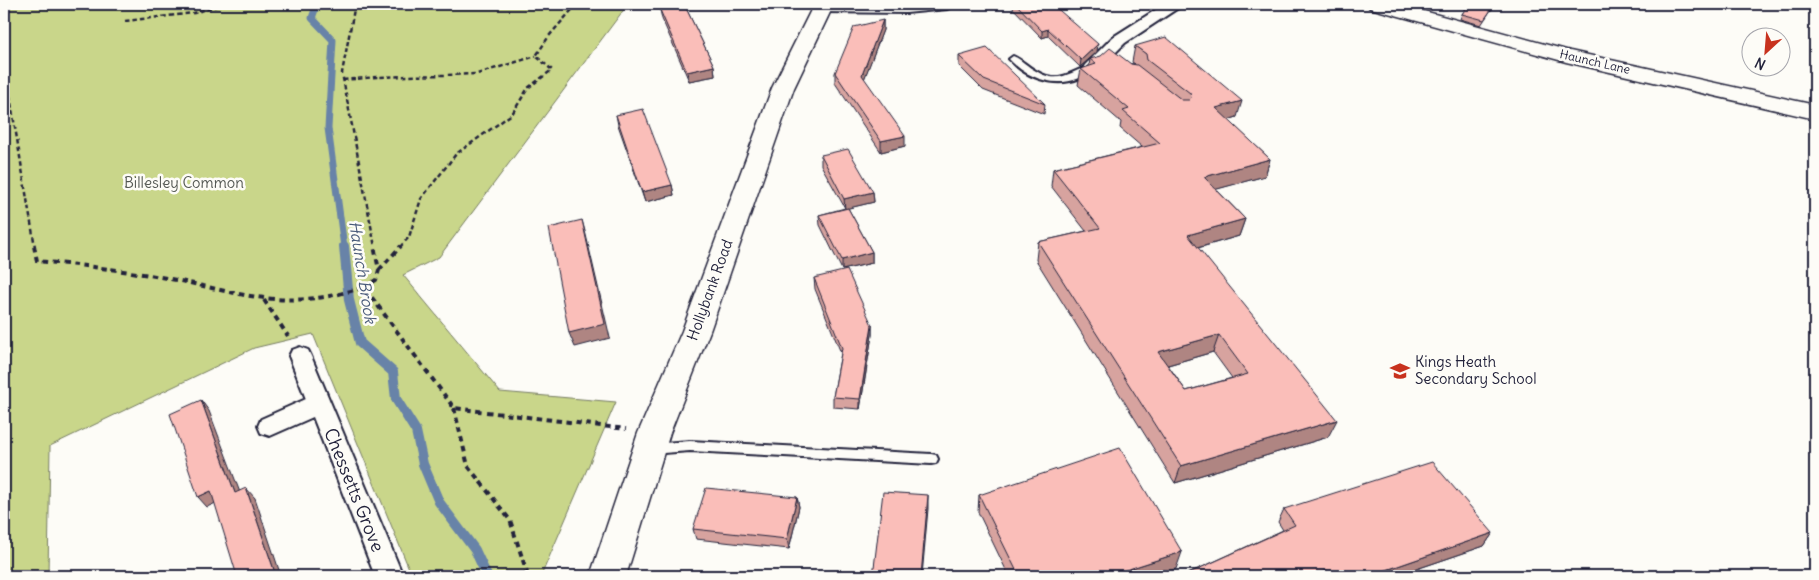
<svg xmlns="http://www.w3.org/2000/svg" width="1819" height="580" font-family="Delius,sans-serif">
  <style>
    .green { fill: #c9d68a; stroke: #767c62 }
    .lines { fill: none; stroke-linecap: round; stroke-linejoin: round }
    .stream-far1 { stroke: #6783a8; stroke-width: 7 }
    .stream { stroke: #6783a8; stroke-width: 10 }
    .lane-casing { stroke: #22223b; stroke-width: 4 }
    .street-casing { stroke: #22223b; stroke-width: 4 }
    .secondary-casing { stroke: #22223b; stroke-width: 3 }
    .path-far1 { stroke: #22223b; stroke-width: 2.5; stroke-dasharray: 4.5 3; stroke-linecap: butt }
    .path { stroke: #22223b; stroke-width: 4; stroke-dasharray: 5.5 4.5; stroke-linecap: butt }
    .lane { fill: #fdfcf7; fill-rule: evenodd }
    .street { fill: #fdfcf7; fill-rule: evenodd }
    .secondary { fill: #fdfcf7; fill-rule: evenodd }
    .wall { fill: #d7a39f; stroke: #22223b; fill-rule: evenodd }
    .shaded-wall { fill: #af8582; stroke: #22223b }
    .building { fill: #fabeb9; stroke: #22223b; fill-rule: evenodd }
    .labels { text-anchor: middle; stroke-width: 5; stroke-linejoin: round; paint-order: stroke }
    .far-street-label { font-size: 12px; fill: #22223b; stroke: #fdfcf7 }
    .park-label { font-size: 15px; fill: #545853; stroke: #fdfcf7 }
    .street-label { font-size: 15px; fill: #22223b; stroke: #fdfcf7 }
    .poi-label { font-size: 15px; fill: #22223b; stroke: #fdfcf7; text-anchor: start }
    .water-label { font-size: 16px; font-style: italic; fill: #4a5b7a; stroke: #fdfcf7 }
    .near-street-label { font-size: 18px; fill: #22223b; stroke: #fdfcf7 }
  </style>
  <rect width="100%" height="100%" fill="#fdfcf7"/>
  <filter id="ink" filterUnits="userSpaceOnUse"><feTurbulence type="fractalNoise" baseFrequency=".02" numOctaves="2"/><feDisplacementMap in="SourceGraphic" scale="10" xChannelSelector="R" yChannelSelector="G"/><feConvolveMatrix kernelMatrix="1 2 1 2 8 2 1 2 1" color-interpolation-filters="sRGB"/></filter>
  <g filter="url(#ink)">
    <polygon class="green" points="4,4 628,4 439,257 403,275 500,392 616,402 541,576 412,576 313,334 254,348 50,446 48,576 4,576"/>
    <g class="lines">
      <polyline class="stream-far1" points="317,4 312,18 333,40 328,128 344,247"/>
      <polyline class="stream" points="344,246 349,300 360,343 393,372 396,399 416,431 423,464 439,502 475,550 487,576"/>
      <defs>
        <g id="lane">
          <path d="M1013 56C1021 59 1028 67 1036 71 1059 85 1069 72 1091 65L1095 68C1069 92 1031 83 1009 59Z"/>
          <polygon points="690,441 931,454 936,455 938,459 936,463 931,464 690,451 650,454 645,453 643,449 645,445 650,444"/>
        </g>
        <g id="street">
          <polygon points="817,4 955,4 952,7 947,9 906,13 822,12 817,10 814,7"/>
          <polygon points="1165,4 1184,4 1125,43 1097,71 1085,71 1083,68 1085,65 1113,37"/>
          <polygon points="300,347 308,350 311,356 403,576 375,576 313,417 270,436 261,433 258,426 261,419 306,399 289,356 292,350"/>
        </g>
        <g id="secondary">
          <polygon points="814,4 834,4 794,88 710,331 670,433 626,576 590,576 638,433 682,331 772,88"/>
          <polygon points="1367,4 1398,4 1570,51 1815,105 1815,119 1566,62 1370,8"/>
        </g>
      </defs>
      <use href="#lane" class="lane-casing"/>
      <use href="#street" class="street-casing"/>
      <use href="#secondary" class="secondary-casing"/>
      <g class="path-far1">
        <polyline points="355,4 342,73 375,247"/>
        <polyline points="125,21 194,13 224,4"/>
        <polyline points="4,74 10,97 35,247"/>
        <polyline points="343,80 377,77 477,74 536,56"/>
        <polyline points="400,247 409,237 421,199 456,154 512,114 528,88 552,70 536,56 549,36 577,4"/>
      </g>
      <g class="path">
        <path d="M34 246 37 261C80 265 123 270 166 278 242 293 284 313 364 287L454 408 626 429"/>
        <polyline points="379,270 401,246"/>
        <polyline points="364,287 376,280 379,270 374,246"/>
        <polyline points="264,300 288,336"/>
        <polyline points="454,408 468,466 510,520 528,576"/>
      </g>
      <use href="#lane" class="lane"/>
      <use href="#street" class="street"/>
      <use href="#secondary" class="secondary"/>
    </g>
    <g class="wall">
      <polygon points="659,4 684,4 714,66 715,76 689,81 662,19 660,10 662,9"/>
      <polygon points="1009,4 1052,4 1097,52 1080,67 1048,36 1042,38"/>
      <polygon points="1469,4 1495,4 1481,25 1460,19 1462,14"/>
      <polygon points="883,20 883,30 864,79 905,146 881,152 835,83 835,73"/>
      <path d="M1135 46 1237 117 1228 120 1270 159 1265 176 1216 189 1245 219 1239 236 1198 248 1328 437 1175 483 1036 260 1038 242 1086 231 1051 186 1053 169 1142 147 1120 128 1121 122 1078 85 1081 69 1089 66 1090 59 1135 64 1132 62ZM1213 352 1232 378 1186 391 1168 365Z"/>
      <polygon points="959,56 1045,104 1044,114 983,90 959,66"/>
      <polygon points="616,115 672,185 674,195 645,202 618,125"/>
      <polygon points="821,155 873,192 874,202 848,208 872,252 872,263 842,270 820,225 819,215 845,208 821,165"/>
      <polygon points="814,278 872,325 872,335 860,409 833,407 833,397 841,353 815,289"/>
      <polygon points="979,495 1176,569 1152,576 1009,576 978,512"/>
      <polygon points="797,497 799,507 789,549 696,539 693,529"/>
      <polygon points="1284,509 1493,533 1484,546 1396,576 1187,576 1187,574 1283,530 1278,522"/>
    </g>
    <g class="shaded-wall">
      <polygon points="883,20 883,30 862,85 862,75"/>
      <polygon points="1048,29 1048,36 1042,38 1042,31"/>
      <polygon points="1098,44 1097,52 1080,67 1081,60"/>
      <polygon points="714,66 715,76 689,81 687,72"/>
      <polygon points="1242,101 1237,117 1212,125 1216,108"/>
      <polygon points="905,136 905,146 881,152 881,141"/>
      <polygon points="1270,159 1265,176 1199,194 1204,177"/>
      <polygon points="672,185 674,195 645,202 642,192"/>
      <polygon points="873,192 874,202 845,209 844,199"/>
      <polygon points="1245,219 1239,236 1183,252 1188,235"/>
      <polygon points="582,220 586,235 610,338 575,347 569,333"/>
      <polygon points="872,252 872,263 842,270 842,260"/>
      <polygon points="872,325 872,335 860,409 860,399"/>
      <polygon points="1219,335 1213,352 1154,369 1158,352"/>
      <polygon points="201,400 209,411 244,503 235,493"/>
      <polygon points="1337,420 1328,437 1175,483 1181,466"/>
      <polygon points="246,488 255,498 281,576 276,576"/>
      <polygon points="211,491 220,501 207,507 198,497"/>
      <polygon points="928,495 928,509 922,576 921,576"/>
      <polygon points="797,497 799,507 789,549 787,539"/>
      <polygon points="1493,533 1484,546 1396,576 1369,576"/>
      <polygon points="1182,552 1176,569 1152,576 1107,576"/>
      <polygon points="1327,570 1323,576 1314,576"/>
    </g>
    <g class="building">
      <polygon points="663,4 684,4 714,66 687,72 660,10 667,8"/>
      <polygon points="1016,4 1052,4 1098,44 1081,60 1048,29 1042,31"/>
      <polygon points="1469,4 1495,4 1484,20 1462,14"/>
      <polygon points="883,20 862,75 905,136 881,141 835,73 854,27"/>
      <path d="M1166 37 1242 101 1216 108 1270 159 1204 177 1245 219 1188 235 1337 420 1181 466 1038 242 1100 228 1053 169 1160 143 1123 111 1129 109 1081 69 1096 64 1090 59 1101 56 1110 48 1131 64 1137 65 1182 100H1189L1191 98 1190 93 1147 60 1146 54 1135 46ZM1219 335 1248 374 1186 391 1158 352Z"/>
      <polygon points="987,48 1045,104 984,80 959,56"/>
      <polygon points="643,109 672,185 642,192 616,115"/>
      <polygon points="848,149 873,192 844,199 821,155"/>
      <polygon points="848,208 872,252 842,260 819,215"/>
      <polygon points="582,220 605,324 569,333 549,228"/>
      <polygon points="847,270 872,325 860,399 833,397 842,348 814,278"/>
      <polygon points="201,400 235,493 246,488 276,576 237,576 211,491 198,497 170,414"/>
      <polygon points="1120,448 1182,552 1107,576 1019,576 979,495"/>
      <polygon points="1432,462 1493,533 1369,576 1331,576 1327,570 1314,576 1189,576 1187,574 1295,525 1284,509"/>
      <polygon points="706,488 797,497 787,539 693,529"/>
      <polygon points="883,492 928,495 921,576 873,576"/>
      <polygon points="677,575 692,576 676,576"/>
    </g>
  </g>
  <defs>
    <symbol id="school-bare" viewBox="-9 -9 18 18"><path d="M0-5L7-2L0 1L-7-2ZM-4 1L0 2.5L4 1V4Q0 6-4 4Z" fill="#c8321e" stroke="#fdfcf7" stroke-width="2.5" paint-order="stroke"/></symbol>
  </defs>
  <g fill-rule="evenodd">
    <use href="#school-bare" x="1386" y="357" width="28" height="28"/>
  </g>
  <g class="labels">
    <g class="far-street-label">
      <text transform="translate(1595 62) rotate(13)" y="4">Haunch Lane</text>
    </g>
    <g class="park-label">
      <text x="184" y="188">Billesley Common</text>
    </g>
    <g class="street-label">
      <text transform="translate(710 290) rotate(-70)" y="5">Hollybank Road</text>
    </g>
    <g class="poi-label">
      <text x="1415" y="367">Kings Heath<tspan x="1415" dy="17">Secondary School</tspan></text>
    </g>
    <g class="water-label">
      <text transform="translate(363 272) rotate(81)" y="6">Haunch Brook</text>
    </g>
    <g class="near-street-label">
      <text transform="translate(354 490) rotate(68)" y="6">Chessetts Grove</text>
    </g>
  </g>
  <rect width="1819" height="580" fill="none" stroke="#fdfcf7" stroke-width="20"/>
  <rect x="10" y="10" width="1799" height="560" fill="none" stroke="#22223b" stroke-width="2" filter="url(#ink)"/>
  <g transform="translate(1766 52) rotate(206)"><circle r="24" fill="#fdfcf7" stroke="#a5a5ac"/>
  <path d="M0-4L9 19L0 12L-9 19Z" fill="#c8321e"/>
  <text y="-8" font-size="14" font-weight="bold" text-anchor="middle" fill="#22223b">N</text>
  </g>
</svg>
